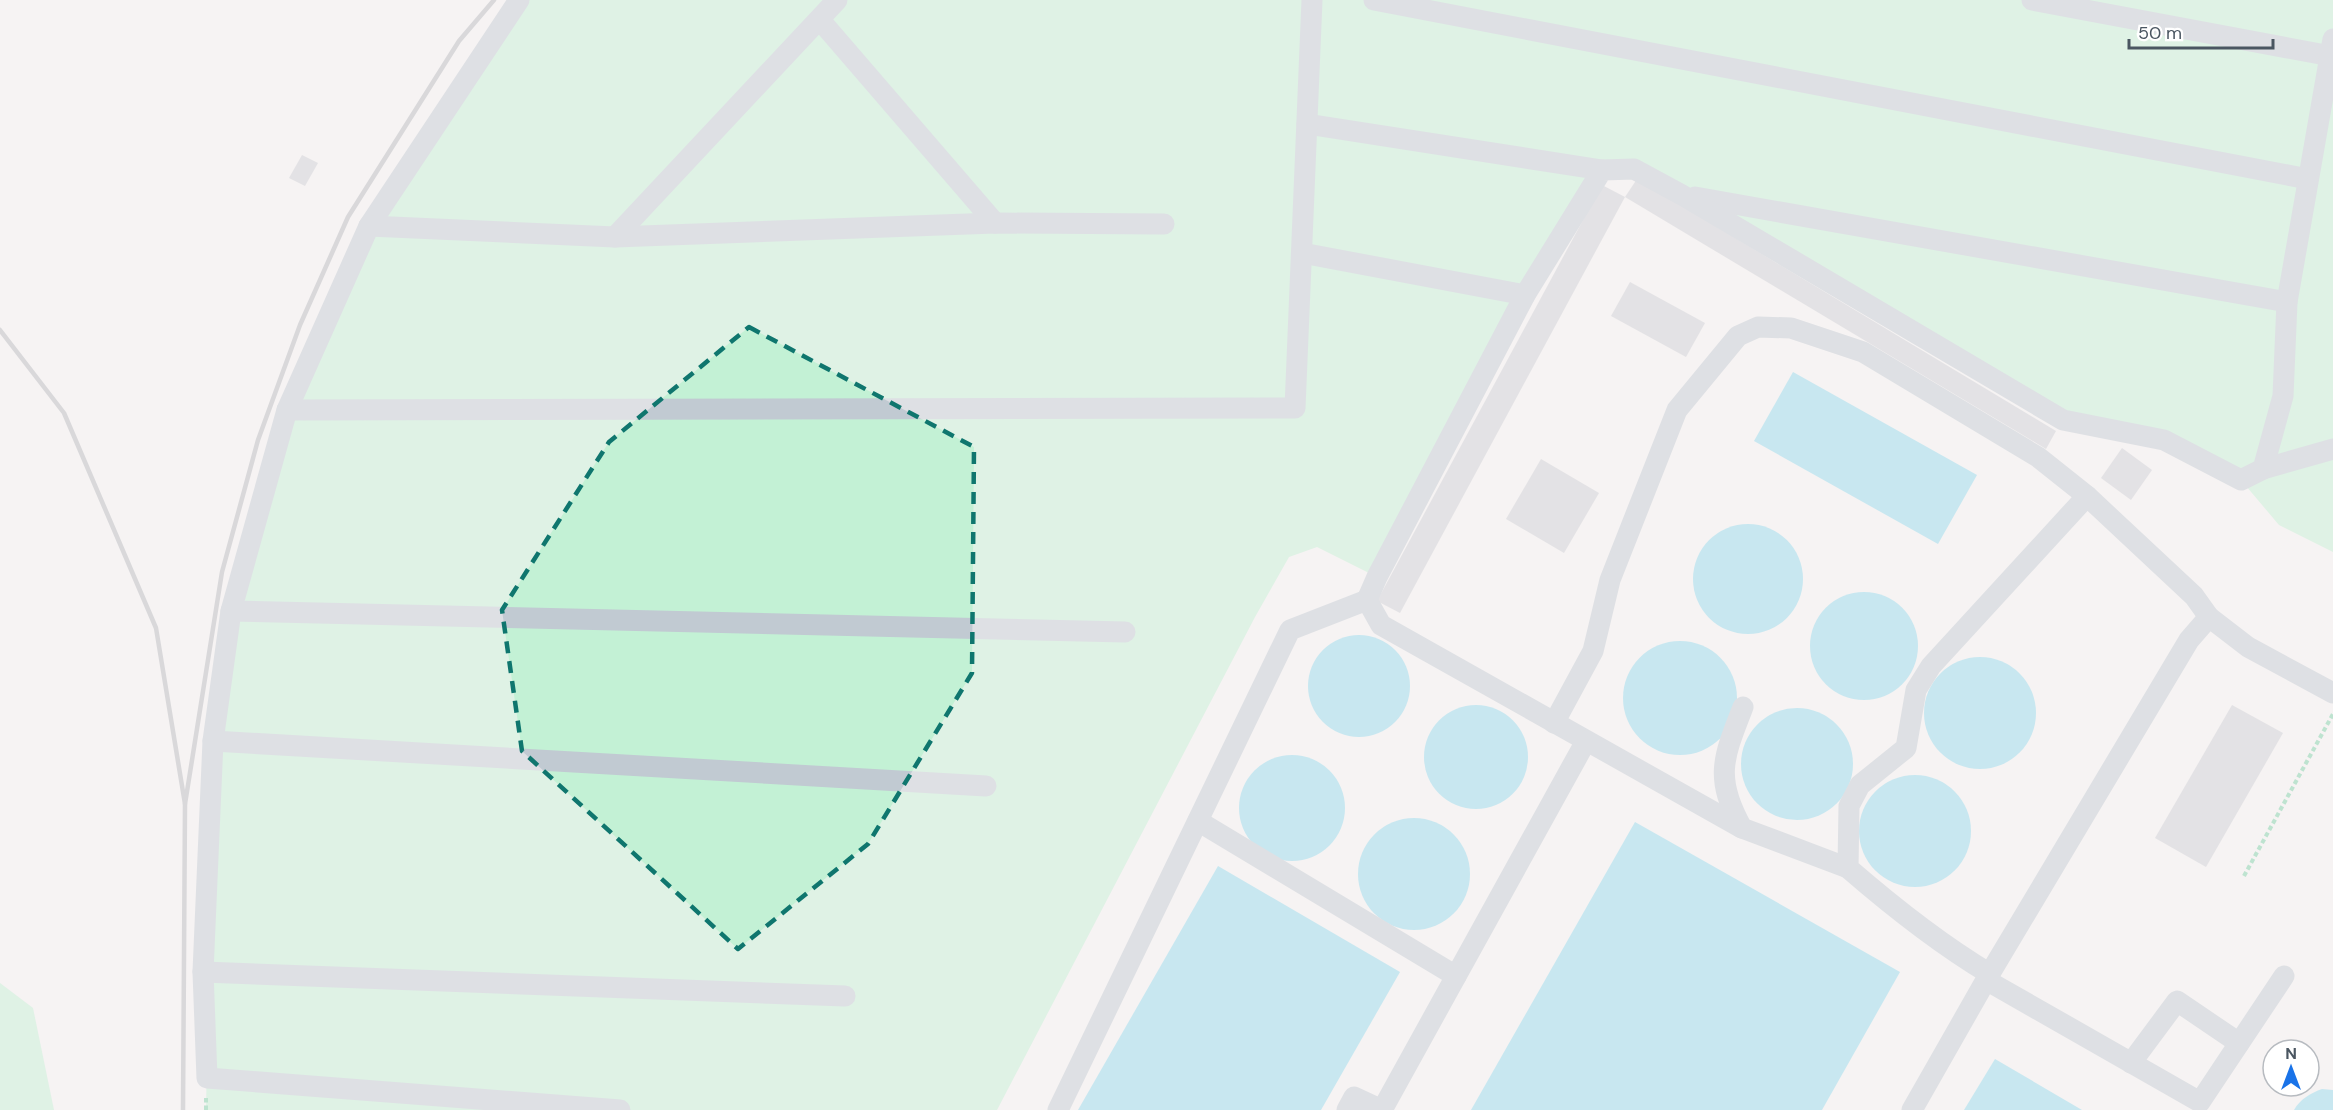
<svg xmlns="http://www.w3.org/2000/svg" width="2333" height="1110" font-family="'DM Sans',sans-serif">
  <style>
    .green { fill: #c3f1d5 }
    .water { fill: #90daee }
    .building { fill: #cdcfd5 }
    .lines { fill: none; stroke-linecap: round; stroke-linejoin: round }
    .path { stroke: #7ad0a6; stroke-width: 4; stroke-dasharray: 4.5 3; stroke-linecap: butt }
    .minor { stroke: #c1cad2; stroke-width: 21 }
    .rail { stroke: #b5b8bd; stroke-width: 4.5 }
    .marked { fill: none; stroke: #0f766e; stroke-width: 4.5; stroke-dasharray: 12 8; stroke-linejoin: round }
  </style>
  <rect width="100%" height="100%" fill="#f5f3f3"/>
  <g class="green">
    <polygon points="519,0 2333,0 2333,552 2279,525 2241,480 2165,440 2063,420 1682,195 1602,170 1377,577 1317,547 1289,557 1255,617 997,1110 206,1110 213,741 287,410 369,226"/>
    <polygon points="0,983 33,1008 54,1110 0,1110"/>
  </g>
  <g class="water">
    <polygon points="1793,372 1977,475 1938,544 1754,441"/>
    <circle cx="1748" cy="579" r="55"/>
    <circle cx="1864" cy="646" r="54"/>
    <circle cx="1359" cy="686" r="51"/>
    <circle cx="1680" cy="698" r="57"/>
    <circle cx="1980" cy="713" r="56"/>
    <circle cx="1476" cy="757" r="52"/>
    <circle cx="1797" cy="764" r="56"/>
    <circle cx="1292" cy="808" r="53"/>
    <circle cx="1915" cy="831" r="56"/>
    <circle cx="1414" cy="874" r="56"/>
    <polygon points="1635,822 1900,972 1822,1110 1471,1110"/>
    <polygon points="1218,866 1400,972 1321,1110 1078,1110"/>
    <polygon points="1995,1059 2082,1110 1964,1110"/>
    <path d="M2322 1089 2333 1090V1110H2294C2300 1099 2311 1093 2322 1089Z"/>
  </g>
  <g class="building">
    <polygon points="302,155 318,163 305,186 289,178"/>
    <polygon points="1637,179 2056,431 2046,449 1625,197"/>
    <polygon points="1602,185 1625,197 1400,613 1377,601"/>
    <polygon points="1630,282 1705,323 1686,357 1611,316"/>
    <polygon points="2122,448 2152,470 2131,500 2101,478"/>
    <polygon points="1541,459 1599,493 1564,553 1506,519"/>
    <polygon points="2232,705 2283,733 2206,867 2155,838"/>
  </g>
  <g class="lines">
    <g class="path">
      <polyline points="2244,876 2333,714"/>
      <polyline points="206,1110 206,1096"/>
    </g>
    <g class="minor">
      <polyline points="519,0 369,226 287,410 231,611 213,741 203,972 207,1078 620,1110"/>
      <polyline points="1374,0 2308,179"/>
      <polyline points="2032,0 2331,56"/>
      <polyline points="820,20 995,223"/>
      <polyline points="1307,124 1602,170"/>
      <polyline points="1695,197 2287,302"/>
      <polyline points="369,226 615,237 995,223 1164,224"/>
      <polyline points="615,237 837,0"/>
      <polyline points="1302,253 1525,295"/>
      <polyline points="287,410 1295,408 1312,0"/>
      <polyline points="2263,469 2333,449"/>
      <polyline points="231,611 1125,632"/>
      <path d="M1743 707C1723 758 1714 778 1742 828L1848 868"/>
      <polyline points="1554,723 1593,651 1610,580 1677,410 1738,336 1758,327 1791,328 1863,352 2038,457 2087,496 2194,596 2209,617"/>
      <polyline points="213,741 986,786"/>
      <polyline points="1198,821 1456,976"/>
      <polyline points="1742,828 1381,625 1367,600 1377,577 1525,295 1602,170 1634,169 1682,195 2063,420 2164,440 2241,480 2263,469 2283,396 2287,302 2333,39"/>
      <polyline points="203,972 845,996"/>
      <path d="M1990 974C1938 943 1893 907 1848 868L1849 806 1860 785 1906 748 1916 690 1931 666 2087 496"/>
      <polyline points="1986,980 2200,1102 2284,976"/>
      <polyline points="2131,1063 2177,1001 2239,1043"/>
      <polyline points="1058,1110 1290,630 1367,600"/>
      <polyline points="1347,1110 1354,1097 1382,1110 1586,741"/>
      <polyline points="1912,1110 1986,980 2189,640 2209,617 2248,647 2333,693"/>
    </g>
    <g class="rail">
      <polyline points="0,330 64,413 156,628 185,804 183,1110"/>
      <polyline points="185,804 222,572 258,440 300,325 348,217 459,41 494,0"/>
    </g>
  </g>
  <path d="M0 0H2333V1110H0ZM749 327 974 447 972 673 868 844 738 949 522 751 502 610 609 442Z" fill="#f5f3f3" fill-opacity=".55" fill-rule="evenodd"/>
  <path class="marked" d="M749 327 974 447 972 673 868 844 738 949 522 751 502 610 609 442Z"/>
  <g transform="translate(2291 1068)"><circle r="28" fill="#ffffff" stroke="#b7bbc0" stroke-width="1.5"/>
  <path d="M0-4.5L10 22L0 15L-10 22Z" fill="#1a73e8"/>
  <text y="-9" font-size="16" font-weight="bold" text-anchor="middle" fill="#4a5661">N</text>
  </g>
  <path d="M2129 39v9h144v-9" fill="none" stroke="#4a5661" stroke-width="3"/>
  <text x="2138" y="39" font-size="18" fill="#4a5661" stroke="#ffffff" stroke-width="4.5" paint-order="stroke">50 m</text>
</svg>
